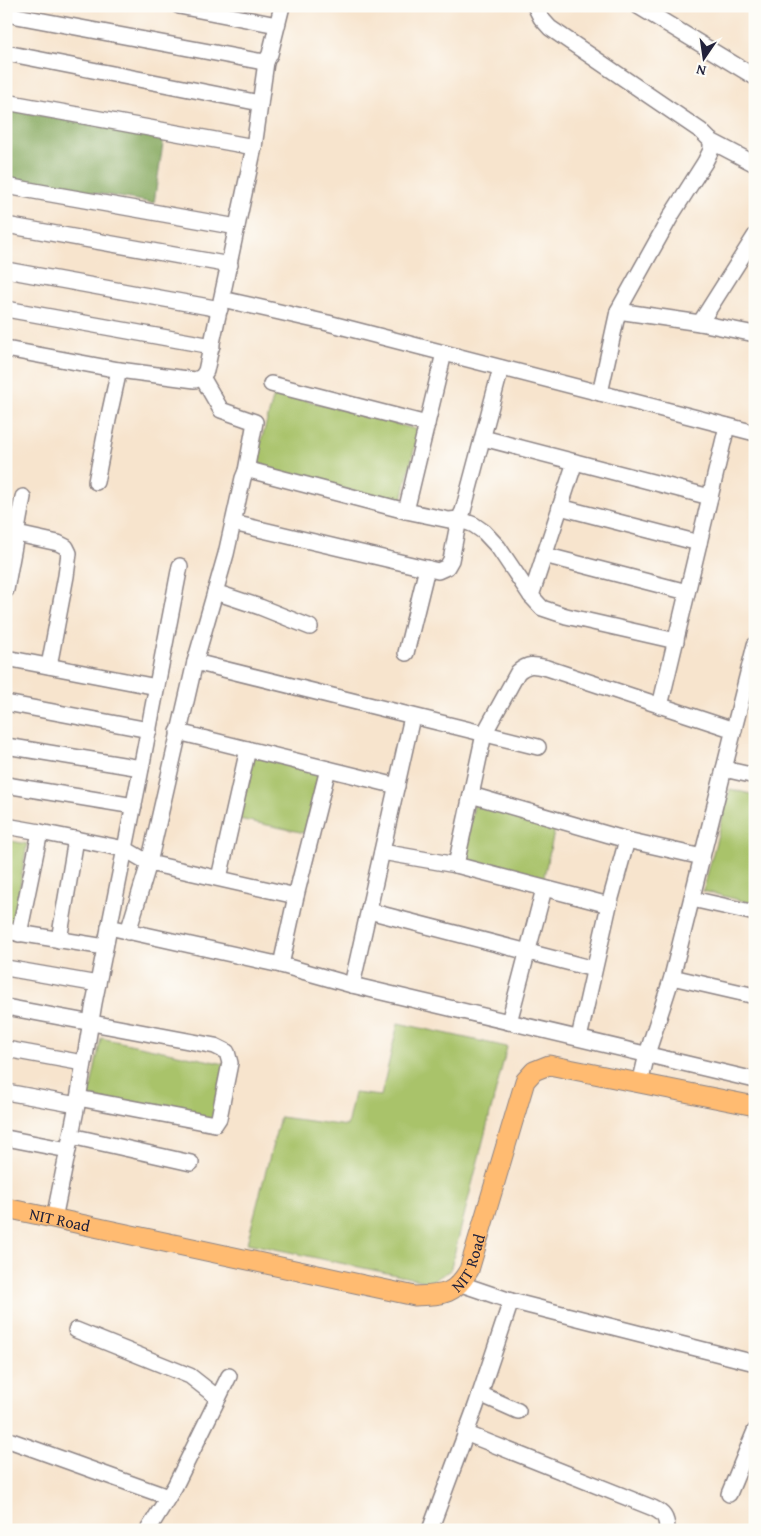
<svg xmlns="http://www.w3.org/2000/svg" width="761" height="1536" font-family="'Gentium Book Plus',serif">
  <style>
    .green { fill: #a9c36a; stroke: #667252 }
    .forest { fill: #86a95e; stroke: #54664c }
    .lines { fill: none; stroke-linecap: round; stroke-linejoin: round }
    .minor-casing { stroke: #8c8384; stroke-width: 18 }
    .major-casing { stroke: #8c8384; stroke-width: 21 }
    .minor { stroke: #fff; stroke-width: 15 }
    .major { stroke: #ffbb71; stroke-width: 19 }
    .labels { text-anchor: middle; stroke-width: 4; stroke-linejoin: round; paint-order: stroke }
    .street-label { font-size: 16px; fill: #22223b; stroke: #fdfcf7 }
  </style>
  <rect width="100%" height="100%" fill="#fdfcf7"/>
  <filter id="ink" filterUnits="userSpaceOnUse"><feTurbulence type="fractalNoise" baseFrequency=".02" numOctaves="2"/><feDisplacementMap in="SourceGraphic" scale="10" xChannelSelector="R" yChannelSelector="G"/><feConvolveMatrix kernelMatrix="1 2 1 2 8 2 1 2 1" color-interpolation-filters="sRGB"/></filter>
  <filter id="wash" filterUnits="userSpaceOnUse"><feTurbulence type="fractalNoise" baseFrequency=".0096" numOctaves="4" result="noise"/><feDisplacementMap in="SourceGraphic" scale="20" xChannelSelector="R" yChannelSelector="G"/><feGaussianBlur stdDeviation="1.12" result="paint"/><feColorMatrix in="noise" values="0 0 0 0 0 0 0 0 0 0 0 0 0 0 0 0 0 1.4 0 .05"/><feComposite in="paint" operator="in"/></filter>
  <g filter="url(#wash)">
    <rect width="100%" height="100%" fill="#f7e4cd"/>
    <g class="green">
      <polygon points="275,392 419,430 401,503 254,466"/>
      <polygon points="252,756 321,774 305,833 239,819"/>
      <polygon points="730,789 755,795 755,904 703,891"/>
      <polygon points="475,801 556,824 542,885 461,862"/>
      <polygon points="6,840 27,844 13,928 6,927"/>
      <polygon points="398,1023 507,1047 450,1271 429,1282 247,1243 280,1117 347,1126 354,1093 381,1096"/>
      <polygon points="101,1038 225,1064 213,1121 89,1097"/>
    </g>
    <polygon class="forest" points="6,109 164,137 154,203 6,178"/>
  </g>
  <g filter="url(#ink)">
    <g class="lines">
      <defs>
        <g id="minor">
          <polyline points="179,6 277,25"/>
          <polyline points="535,6 541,18 550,28 701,131 711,141 711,150 705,162 672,214 618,311 600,393"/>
          <polyline points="638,6 755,77"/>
          <polyline points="6,14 258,61 266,62 270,54 282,6"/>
          <polyline points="6,53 260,103"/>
          <polyline points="6,102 254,147"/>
          <polyline points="711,141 755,164"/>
          <polyline points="6,186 237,227"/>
          <polyline points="6,225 230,265"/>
          <polyline points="6,270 220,309"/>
          <polyline points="222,299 328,323 755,433"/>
          <polyline points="6,309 212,346"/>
          <polyline points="618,311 700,323 755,334"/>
          <polyline points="700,323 755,236"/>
          <polyline points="6,349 119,370 195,380 202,377 206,371 254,147 266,62"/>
          <polyline points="202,377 221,410 255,422 246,471"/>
          <polyline points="271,384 427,424"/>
          <polyline points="483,438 710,497"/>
          <polyline points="96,482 108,420 119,370"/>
          <polyline points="560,507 699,543"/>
          <polyline points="406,511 444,353"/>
          <polyline points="233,523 438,571 447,567 451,560 459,519 474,525 484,532 498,547 531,596 542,608 566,616 676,641"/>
          <polyline points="17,534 58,543 66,547 69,553 66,576 49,666"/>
          <polyline points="544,555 687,592"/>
          <polyline points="6,590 23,497"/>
          <polyline points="215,592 260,607 310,627"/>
          <polyline points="531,596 575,462"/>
          <polyline points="406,653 427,568"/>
          <polyline points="6,658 157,687"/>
          <polyline points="195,662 226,554 243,478 246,471 253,471 406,511 449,520 459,519 463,511 501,368"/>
          <polyline points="6,703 149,730"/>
          <polyline points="660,706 727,426"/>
          <polyline points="178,732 397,786"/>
          <polyline points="6,746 141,768"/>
          <polyline points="724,769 755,776"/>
          <polyline points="6,785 134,806"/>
          <polyline points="471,795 627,840 702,857"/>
          <polyline points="6,826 40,832 19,934"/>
          <polyline points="40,832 125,849 149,863 296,896"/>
          <polyline points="382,852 456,865 609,905"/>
          <path d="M456 865 484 734 518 672C529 663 534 665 547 668L734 730"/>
          <polyline points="219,878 248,749"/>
          <polyline points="692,899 755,913"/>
          <polyline points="369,911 594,969"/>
          <polyline points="109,927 281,965 352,985 755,1080"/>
          <polyline points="6,931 105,947"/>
          <polyline points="128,932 149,863 195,662 538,747"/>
          <polyline points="59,940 76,839"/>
          <polyline points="281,965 296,896 328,769"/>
          <polyline points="6,968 98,984"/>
          <polyline points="672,977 755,996"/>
          <polyline points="352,985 412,717"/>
          <polyline points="6,1007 215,1046 227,1052 230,1063 219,1118 215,1124 78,1098"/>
          <polyline points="509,1022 544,889"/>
          <polyline points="579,1038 609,905 627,840"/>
          <polyline points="6,1049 83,1063"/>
          <polyline points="640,1084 647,1054 672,977 755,645"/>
          <polyline points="6,1092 77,1105"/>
          <polyline points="71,1136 191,1163"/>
          <polyline points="6,1138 68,1150"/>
          <polyline points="54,1219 77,1105 94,1003 140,774 180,566"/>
          <polyline points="461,1284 511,1301 755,1363"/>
          <polyline points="76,1330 190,1376 218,1398"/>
          <polyline points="480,1394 518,1411"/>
          <path d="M465 1433 653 1508C663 1513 667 1517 667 1530"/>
          <polyline points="6,1439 168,1497"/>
          <polyline points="729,1494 755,1431"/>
          <polyline points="148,1530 175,1486 229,1376"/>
          <polyline points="430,1530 476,1406 511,1301"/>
        </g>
        <g id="major">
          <path id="s1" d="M6 1208 415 1296C442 1295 454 1296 469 1270L525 1081 534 1071 549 1065 755 1106"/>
        </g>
      </defs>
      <use href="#minor" class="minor-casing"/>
      <use href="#major" class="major-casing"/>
      <use href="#minor" class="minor"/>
      <use href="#major" class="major"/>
    </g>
  </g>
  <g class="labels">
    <g class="street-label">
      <text dy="6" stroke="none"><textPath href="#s1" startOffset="55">NIT Road</textPath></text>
      <text dy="6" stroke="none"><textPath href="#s1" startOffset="489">NIT Road</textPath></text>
    </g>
  </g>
  <rect width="761" height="1536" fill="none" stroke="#fdfcf7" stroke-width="25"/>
  <g transform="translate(704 58) rotate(193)" stroke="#fdfcf7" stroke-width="4" paint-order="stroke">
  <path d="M0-4L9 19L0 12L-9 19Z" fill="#22223b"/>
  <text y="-8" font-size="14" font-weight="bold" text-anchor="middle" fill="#22223b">N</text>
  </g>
</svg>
